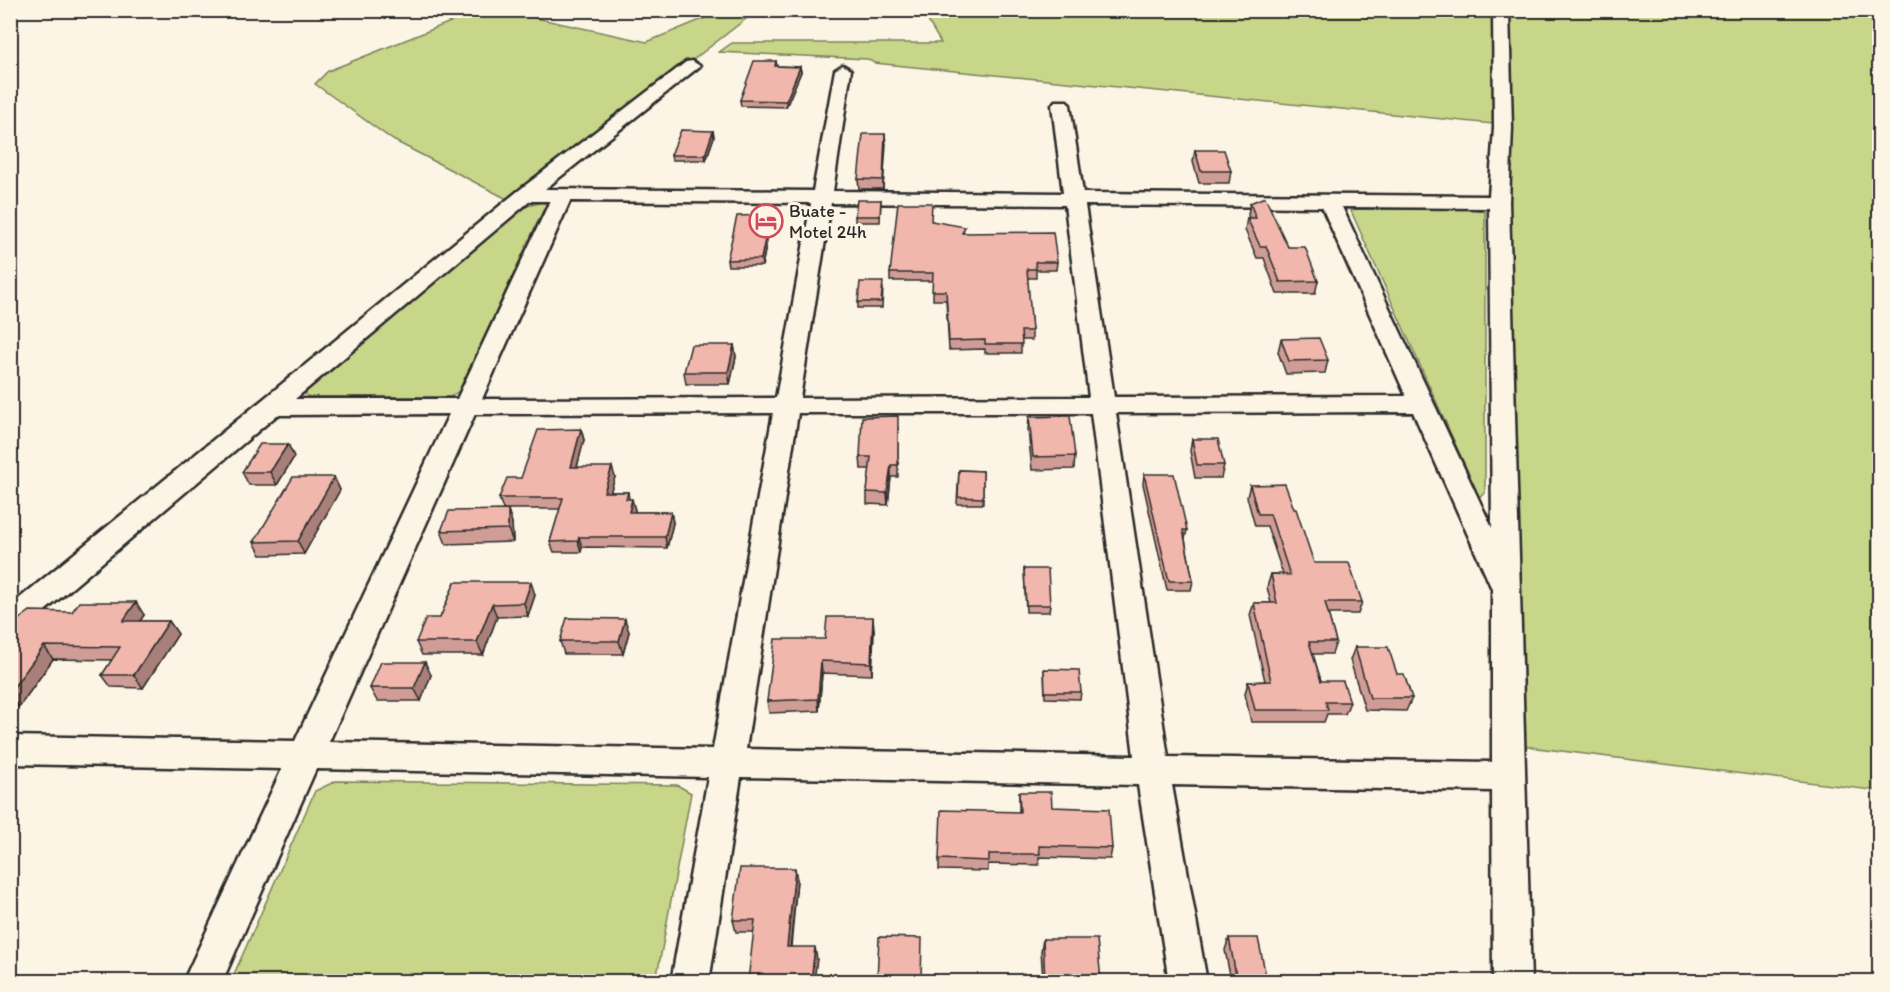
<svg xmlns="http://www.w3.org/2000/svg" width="1890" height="992" font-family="Itim,sans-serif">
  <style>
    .green { fill: #c8d68a; stroke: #7a805a; stroke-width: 1.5 }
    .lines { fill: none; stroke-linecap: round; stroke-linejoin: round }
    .minor-casing { stroke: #2b2b2b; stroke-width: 5 }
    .minor { fill: #fcf5e5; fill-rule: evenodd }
    .wall { fill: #cf9d95; stroke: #2b2b2b; stroke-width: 1.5 }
    .shaded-wall { fill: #a98079; stroke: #2b2b2b; stroke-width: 1.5 }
    .building { fill: #f1b7ad; stroke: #2b2b2b; stroke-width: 1.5 }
    .labels { text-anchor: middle; stroke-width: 6; stroke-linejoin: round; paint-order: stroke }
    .far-poi-label { font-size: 18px; fill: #2b2b2b; stroke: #fcf5e5; text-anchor: start }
  </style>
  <rect width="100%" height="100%" fill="#fcf5e5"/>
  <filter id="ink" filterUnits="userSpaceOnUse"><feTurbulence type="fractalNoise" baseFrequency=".0167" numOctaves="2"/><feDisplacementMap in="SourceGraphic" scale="12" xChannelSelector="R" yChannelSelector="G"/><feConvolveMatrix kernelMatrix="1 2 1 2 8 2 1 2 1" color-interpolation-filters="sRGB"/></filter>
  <g filter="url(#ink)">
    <g class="green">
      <polygon points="478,11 503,11 647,42 722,11 756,11 511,201 393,140 315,84 328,71"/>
      <polygon points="922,11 1501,11 1493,124 874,63 868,59 719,52 732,43 941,43"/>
      <polygon points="1506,11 1879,11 1879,791 1522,746 1508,206"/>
      <polygon points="543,202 546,204 459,391 450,397 309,397 305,394 307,390 524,207"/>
      <polygon points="1356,209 1474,209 1485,212 1485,493 1479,497 1351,211"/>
      <polygon points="336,781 677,785 691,793 656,981 231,981 315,791"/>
    </g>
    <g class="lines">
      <defs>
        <path id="minor" d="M1493 10H1509L1512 128 1509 202 1531 982H1493L1492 791 1172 785 1207 982H1169L1138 785 741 777 709 982H671L708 777 316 769 222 982H183L282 769 10 764V736L295 741 449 414 277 415 21 631 10 634V606L518 191 686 62 692 61 700 66 545 189 813 191 835 70 843 65 851 70 833 191 1063 193 1052 105 1055 101H1067L1070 105 1083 193 1489 196 1494 128ZM530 201H550L457 399H295ZM570 201 811 203 776 398 482 399ZM831 203 1065 205 1089 397 800 398ZM1085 205 1322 207 1406 396 1114 397ZM1342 207 1489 208 1492 528ZM1413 412 1492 589V762L1168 757 1116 413ZM773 413 713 749 329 742 475 414ZM798 413H1091L1134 756 746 749Z"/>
      </defs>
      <use href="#minor" class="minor-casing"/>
      <use href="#minor" class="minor"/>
    </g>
    <g class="wall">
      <polygon points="776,61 777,66 800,67 801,72 786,107 741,106 740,100"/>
      <polygon points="713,131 714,137 706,160 672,160 671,155"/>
      <polygon points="885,134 883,189 859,189 858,179"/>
      <polygon points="1195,150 1231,171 1229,183 1199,183 1193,162"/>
      <polygon points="881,200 880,222 855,222 855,216"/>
      <polygon points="1250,203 1318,281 1315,294 1277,294 1264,258 1257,258 1245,230 1247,218 1249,218 1248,215"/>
      <polygon points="770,215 771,221 762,266 728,266 727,260"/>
      <polygon points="932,221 965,233 1057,262 1056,270 1036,270 1036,278 1027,278 1032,331 1032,340 1021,340 1021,353 985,353 985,349 949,350 946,300 933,300 933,281 890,281 890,273"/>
      <polygon points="883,288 882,308 858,308 858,302"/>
      <polygon points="1281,339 1328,360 1325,373 1286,374 1278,352"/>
      <polygon points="734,345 736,357 730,384 686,384 684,372"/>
      <polygon points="1029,417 1075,456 1074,469 1032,470 1028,430"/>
      <polygon points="898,428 898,477 891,477 888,505 867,504 867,492 870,469 861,469 860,457"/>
      <polygon points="581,429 584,440 577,467 615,477 610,492 628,492 629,499 635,510 634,512 671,512 673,523 667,548 582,547 581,552 554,552 550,542 560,509 503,509 499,498 521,478"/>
      <polygon points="1192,439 1224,465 1221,478 1195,478 1190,451"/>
      <polygon points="288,444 294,457 277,485 249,485 242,472"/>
      <polygon points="959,470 983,471 983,504 957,504"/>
      <polygon points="1144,474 1187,530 1185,539 1193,581 1191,590 1167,590 1143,484"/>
      <polygon points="334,477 340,490 304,554 261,555 254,542"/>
      <polygon points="1250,485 1314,563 1362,602 1358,614 1328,614 1336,642 1332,654 1313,654 1321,681 1350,702 1345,714 1327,714 1324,722 1251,722 1245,694 1248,682 1265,681 1250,615 1254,603 1271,603 1267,587 1271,574 1283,574 1267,526 1255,526 1247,497"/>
      <polygon points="508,510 512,523 513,542 446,544 441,531"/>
      <polygon points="1024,569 1050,605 1049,612 1026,612"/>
      <polygon points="455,582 535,595 528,616 497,617 483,655 422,655 416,642 440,618"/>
      <polygon points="144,615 140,621 169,621 178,634 143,688 111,687 102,675 112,660 53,659 19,707 10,707 10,626"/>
      <polygon points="874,629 872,675 822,673 819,711 769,713 767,701 825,639"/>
      <polygon points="629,632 623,654 564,654 560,641"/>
      <polygon points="1355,647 1397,674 1412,698 1406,711 1365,710 1350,660"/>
      <polygon points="1044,669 1081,692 1080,699 1045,698"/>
      <polygon points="431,675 421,701 377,701 370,688"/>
      <polygon points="1019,792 1052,807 1112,848 1110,859 1039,857 1039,865 988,864 988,871 939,870 939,859 1019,812"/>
      <polygon points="797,880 791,947 817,959 754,932 736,932 733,920"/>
      <polygon points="1229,938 1267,981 1231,981 1225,950"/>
      <polygon points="1043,939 1101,981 1043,981 1041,951"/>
    </g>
    <g class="shaded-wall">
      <polygon points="800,67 801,72 786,107 786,101"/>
      <polygon points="713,131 714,137 706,160 705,155"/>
      <polygon points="885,134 886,144 883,189 883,180"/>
      <polygon points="770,215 771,221 762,266 761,259"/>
      <polygon points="734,345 736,357 730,384 728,372"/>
      <polygon points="581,429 584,440 574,478 571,467"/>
      <polygon points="288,444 294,457 277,485 270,472"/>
      <polygon points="891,465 891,477 888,505 887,493"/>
      <polygon points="612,467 615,477 607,503 604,492"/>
      <polygon points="334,477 340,490 304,554 298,541"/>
      <polygon points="632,499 635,510 631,523 629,512"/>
      <polygon points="508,510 512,523 513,542 508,529"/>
      <polygon points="671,512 673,523 667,548 665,537"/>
      <polygon points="579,537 582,547 581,552 578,541"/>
      <polygon points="531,582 535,595 528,616 524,603"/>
      <polygon points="136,602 144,615 132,633 123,621"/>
      <polygon points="492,604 497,617 483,655 477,642"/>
      <polygon points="873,617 874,629 872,675 871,663"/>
      <polygon points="625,619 629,632 623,654 619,641"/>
      <polygon points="169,621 178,634 143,688 134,675"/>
      <polygon points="44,646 53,659 19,707 10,697 10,692"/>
      <polygon points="821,661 822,673 819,711 818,699"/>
      <polygon points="425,662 431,675 421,701 414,688"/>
      <polygon points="795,868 797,880 789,959 787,947"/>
      <polygon points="815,947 817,959 814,981 811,981"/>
    </g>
    <g class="building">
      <polygon points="754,61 776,61 775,66 800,67 786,101 740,100"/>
      <polygon points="681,130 713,131 705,155 671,155"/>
      <polygon points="863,134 885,134 883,180 858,179"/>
      <polygon points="1195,150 1224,150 1231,171 1201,171"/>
      <polygon points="1265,197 1288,247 1305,247 1318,281 1280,282 1266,246 1260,246 1247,218 1256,218 1250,203"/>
      <polygon points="857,200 881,200 880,216 855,216"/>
      <polygon points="898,203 932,203 931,221 965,227 962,233 1053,232 1057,262 1035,262 1036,269 1027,269 1032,331 1021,331 1022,344 985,344 985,340 949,341 946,291 932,291 933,273 890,273"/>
      <polygon points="770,215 761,259 727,260 737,216"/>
      <polygon points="860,282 883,282 881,302 858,302"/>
      <polygon points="1319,338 1328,360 1289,361 1281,339"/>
      <polygon points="691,345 734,345 728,372 684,372"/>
      <polygon points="898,416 898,465 891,465 887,493 867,492 871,457 860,457 862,417"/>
      <polygon points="1070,416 1075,456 1033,457 1029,417"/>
      <polygon points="581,429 571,467 612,467 604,492 628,492 626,499 632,499 629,512 671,512 665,537 579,537 578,541 550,542 563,498 499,498 507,478 521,478 538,430"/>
      <polygon points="1192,439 1218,439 1224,465 1197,465"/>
      <polygon points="260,444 288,444 270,472 242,472"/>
      <polygon points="959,470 983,471 983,498 958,497"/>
      <polygon points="1144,474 1174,474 1187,530 1183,530 1193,581 1169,581"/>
      <polygon points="293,477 334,477 298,541 254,542"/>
      <polygon points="1285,484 1294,509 1296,509 1314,563 1349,563 1362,602 1325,602 1336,642 1309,642 1321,681 1343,681 1350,702 1326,702 1328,710 1255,710 1248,682 1271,681 1254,603 1277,603 1271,574 1290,575 1270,514 1258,514 1250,485"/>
      <polygon points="508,510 508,529 441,531 449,511"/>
      <polygon points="1024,569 1048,569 1050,605 1026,605"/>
      <polygon points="455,582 531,582 524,603 492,604 477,642 416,642 426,618 440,618"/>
      <polygon points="79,602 136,602 123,621 169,621 134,675 102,675 120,647 44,646 10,692 10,626 30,611 72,612"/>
      <polygon points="827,617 873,617 871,663 821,661 818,699 767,701 775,639 825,639"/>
      <polygon points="567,618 625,619 619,641 560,641"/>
      <polygon points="1355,647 1388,647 1397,674 1404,674 1412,698 1370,698"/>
      <polygon points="381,662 425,662 414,688 370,688"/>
      <polygon points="1044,669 1079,670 1081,692 1045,692"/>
      <polygon points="1019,792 1051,792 1052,807 1109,809 1112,848 1039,846 1040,854 989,854 989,861 939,859 941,810 1020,812"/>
      <polygon points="740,868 795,868 787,947 815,947 811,981 748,981 755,920 733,920"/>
      <polygon points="879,937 922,938 921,981 877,981"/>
      <polygon points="1229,938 1258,938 1267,981 1237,981"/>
      <polygon points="1043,939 1097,939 1101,981 1045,981"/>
    </g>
  </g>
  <defs>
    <symbol id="hotel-ring" viewBox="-11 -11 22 22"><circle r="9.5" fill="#fcf5e5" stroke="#d1495b" stroke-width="1.5"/><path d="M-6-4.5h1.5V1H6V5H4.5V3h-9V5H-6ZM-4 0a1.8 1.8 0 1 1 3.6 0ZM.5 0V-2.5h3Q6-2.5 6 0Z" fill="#d1495b"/></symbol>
  </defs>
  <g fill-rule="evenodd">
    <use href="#hotel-ring" x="747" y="202" width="38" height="38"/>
  </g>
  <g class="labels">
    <g class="far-poi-label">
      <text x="789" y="217">Buate -<tspan x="789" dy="21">Motel 24h</tspan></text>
    </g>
  </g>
  <rect width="1890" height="992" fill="none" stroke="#fcf5e5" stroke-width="36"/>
  <rect x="18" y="18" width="1854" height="956" fill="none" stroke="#2b2b2b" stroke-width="2" filter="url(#ink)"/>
</svg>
